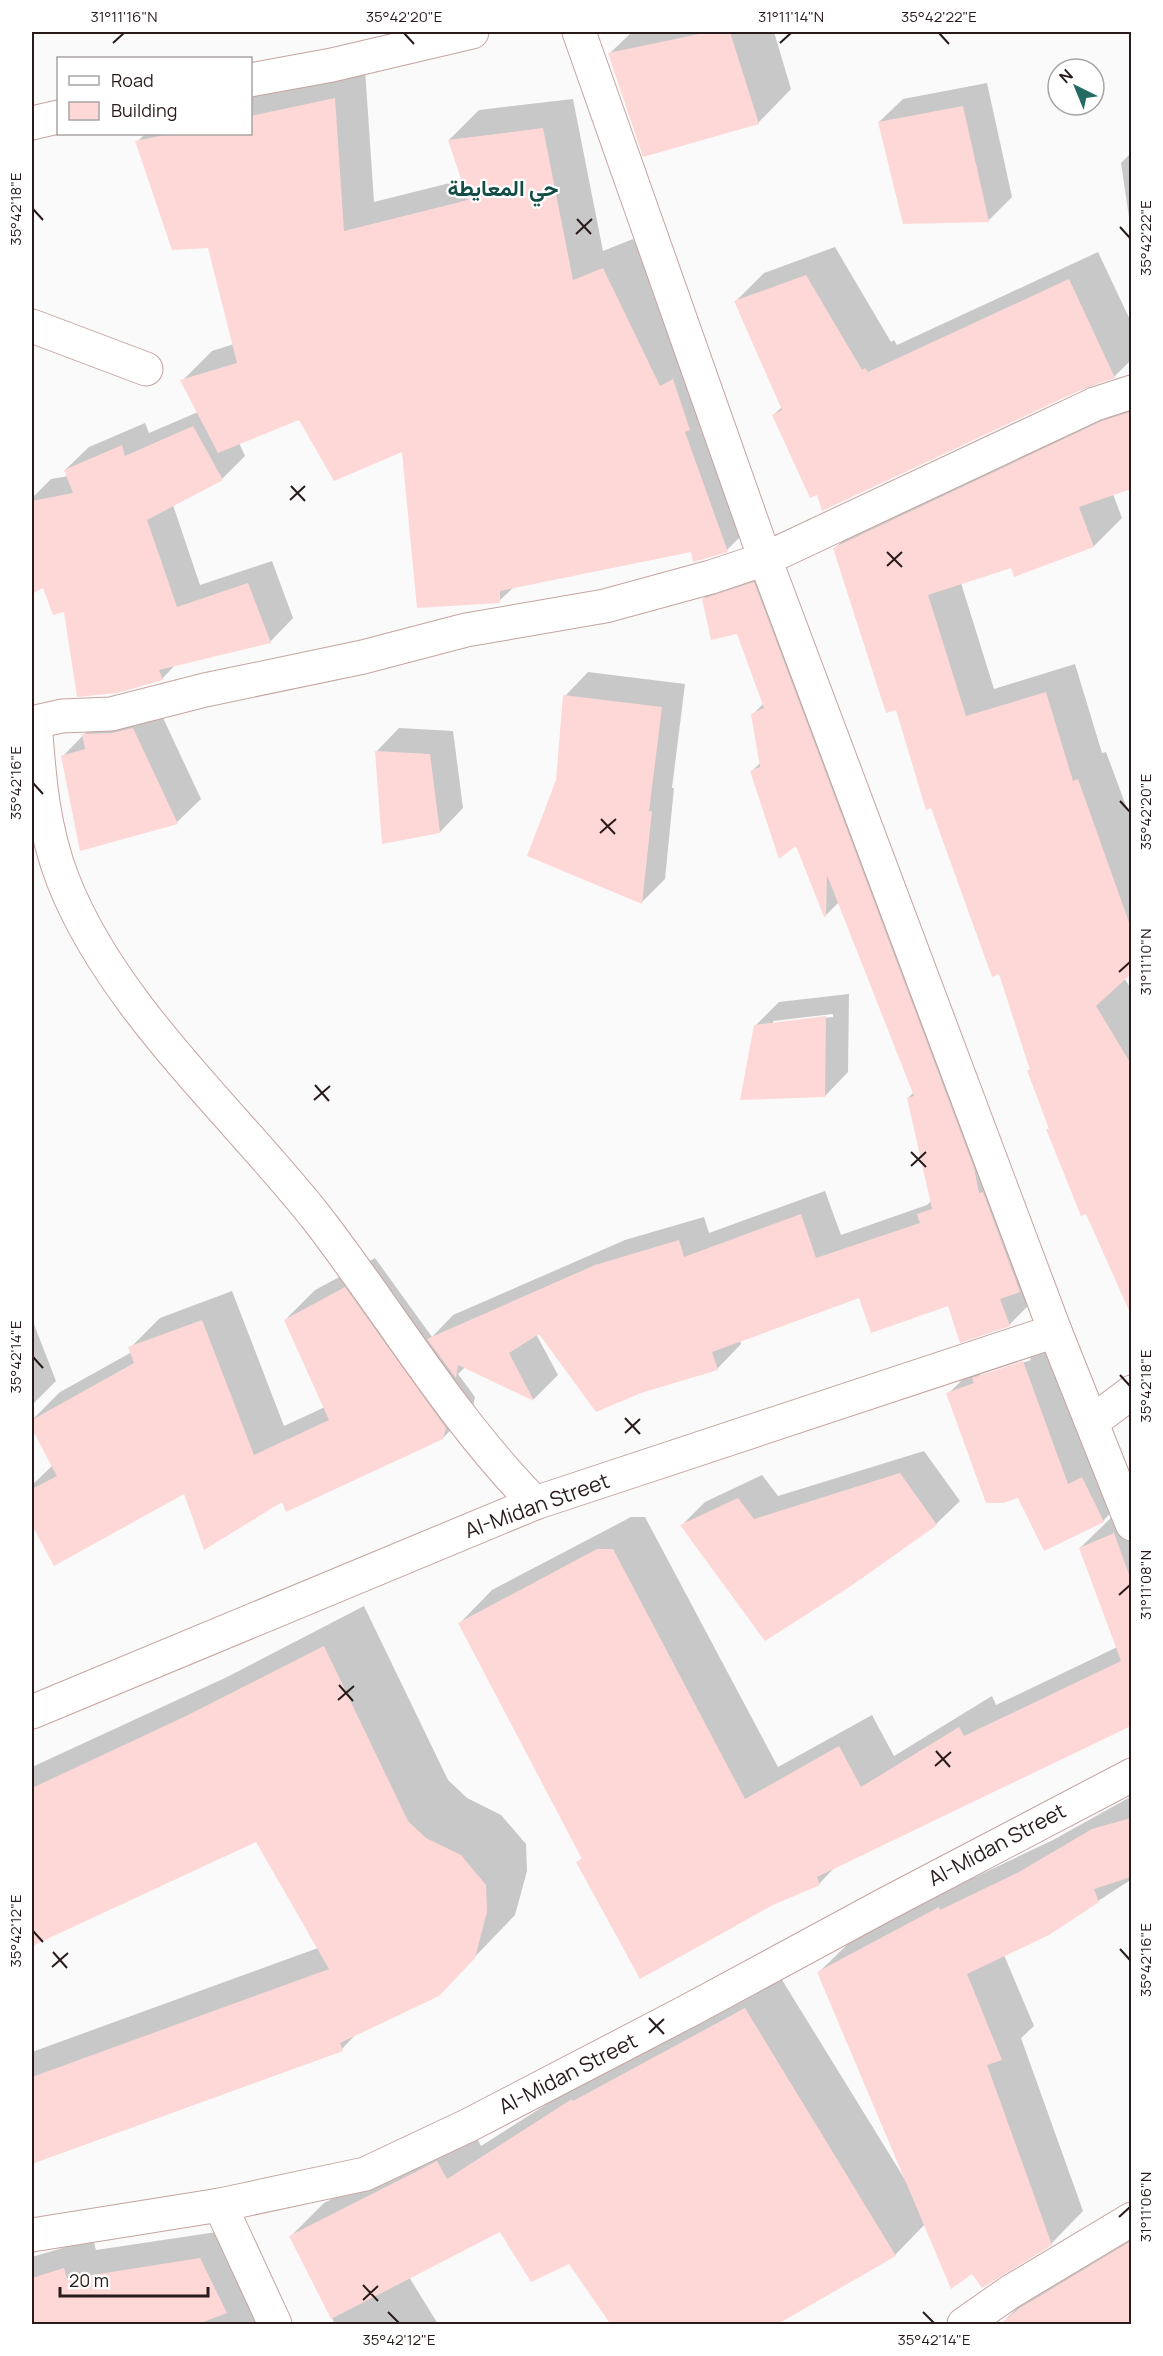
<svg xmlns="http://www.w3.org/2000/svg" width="1163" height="2356" font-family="Manrope,Vazirmatn,sans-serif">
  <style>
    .shadow { fill: #0003; fill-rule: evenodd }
    .building { fill: #fed8d6 }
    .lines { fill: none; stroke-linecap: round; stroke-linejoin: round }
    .minor-casing { stroke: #c6a3a0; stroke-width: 35 }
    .minor { stroke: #fff; stroke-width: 33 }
    .ticks { fill: none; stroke: #291b1b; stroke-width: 2 }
    .labels { text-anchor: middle; stroke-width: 4.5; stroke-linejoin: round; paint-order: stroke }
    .street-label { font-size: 21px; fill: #291b1b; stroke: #fff }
    .neighbourhood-label { font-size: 22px; font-weight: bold; fill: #124d46; stroke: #fff }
    .neatline { fill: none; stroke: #291b1b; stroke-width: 2 }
    .ticks-label { font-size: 15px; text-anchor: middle; fill: #291b1b }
  </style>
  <rect width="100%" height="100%" fill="#fafafa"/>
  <g class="shadow">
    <polygon points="632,32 774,32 791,89 758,123 610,53"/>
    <polygon points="365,69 374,202 462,180 449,140 479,110 573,99 603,251 633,239 690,357 757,520 727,550 692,550 514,587 499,601 404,449 300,418 239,443 245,456 222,479 173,505 200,585 272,561 293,618 270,642 176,664 162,679 65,610 44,586 32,592 32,522 34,521 32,498 51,479 68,476 65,470 89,447 145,423 149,433 198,412 182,381 212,351 234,344 209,247 137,142 145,134 250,134 250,93"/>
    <polygon points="987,83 1012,197 989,220 904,222 879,122 903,99"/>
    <polygon points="1132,152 1132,216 1129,217 1121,163"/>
    <polygon points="835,247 891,342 894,340 897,345 1098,252 1132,324 1132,359 1114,377 818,493 773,415 782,407 736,301 764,273"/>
    <polygon points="1132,394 1132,488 1113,494 1122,518 1094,546 1015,575 1012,566 961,583 994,689 1075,664 1102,753 1106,752 1132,822 1132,972 1124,978 1132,990 1131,1311 1048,1130 1050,1127 1029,1071 1031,1068 999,972 835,548 864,520"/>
    <polygon points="778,559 1034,1300 1009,1325 949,1304 859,1296 740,1340 741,1344 717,1369 539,1332 536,1334 558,1375 534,1399 465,1367 458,1374 475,1397 473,1407 443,1438 282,1500 185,1492 54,1564 32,1522 32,1485 53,1465 32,1425 32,1420 60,1392 132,1352 130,1348 160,1318 232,1291 284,1426 325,1407 285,1320 315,1290 375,1258 432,1337 453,1315 625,1240 704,1217 709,1233 825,1191 841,1235 927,1205 931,1201 908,1098 914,1092 839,902 826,915 797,843 752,771 761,762 753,714 764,703 738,632 703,599 728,575"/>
    <polygon points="588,672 685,684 672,788 674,788 665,879 641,903 558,781 565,696"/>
    <polygon points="157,705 201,799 177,822 81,849 63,756 107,711"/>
    <polygon points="399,728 453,731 463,808 440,832 376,752"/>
    <path d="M849 994 848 1072 825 1096 755 1026 779 1002ZM833 1014V1017L773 1024V1021Z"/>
    <polygon points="32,1319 56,1381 32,1405"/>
    <path d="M1047 1339 1126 1497 1103 1521 1019 1496 948 1394 972 1370ZM1030 1358 1031 1360 977 1378 981 1374Z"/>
    <polygon points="924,1451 960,1501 936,1524 682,1525 705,1502 762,1475 778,1496"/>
    <polygon points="1132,1504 1132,1631 1113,1637 1080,1548 1120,1509"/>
    <polygon points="631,1517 645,1517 778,1767 872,1715 894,1756 992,1696 996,1705 1132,1640 1132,1730 1130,1725 836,1866 819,1884 578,1862 583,1857 460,1623 492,1590"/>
    <polygon points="364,1606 448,1780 467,1798 501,1815 526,1844 527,1871 515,1915 438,1995 358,2032 342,2049 32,2162 32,2052 318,1948 256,1840 32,1945 32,1767 227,1677"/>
    <polygon points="1132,1796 1132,1879 1044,1936 1004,1955 1034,2026 1021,2038 1083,2211 1051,2244 972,2272 925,2224 895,2255 570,2262 500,2230 409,2277 438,2324 335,2324 290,2237 324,2203 472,2128 481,2146 607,2066 779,1975 909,2186 819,1972 852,1940 971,1876 973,1878 1053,1840"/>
    <polygon points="1132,2229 1132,2324 1009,2324 1006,2319 1039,2286"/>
    <polygon points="230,2230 275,2324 32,2324 32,2257 93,2239 96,2250"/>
  </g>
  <g class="building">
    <polygon points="709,32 730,32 759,124 643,157 608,53"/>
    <polygon points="335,98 344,231 468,200 448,140 543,128 573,280 603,268 660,386 673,379 690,430 685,432 728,552 693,562 691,552 500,591 500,603 417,608 402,452 334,481 299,420 218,453 180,380 237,363 208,248 172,250 135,141 170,134 250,134 250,116"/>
    <polygon points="963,106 989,222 903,224 878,122"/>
    <polygon points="806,275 862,370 865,368 868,372 1069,279 1115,378 1087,387 822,511 817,495 810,498 772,415 782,410 734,301"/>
    <polygon points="1130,412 1131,489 1079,507 1094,547 1014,577 1011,568 928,595 966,716 1046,692 1073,781 1078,779 1131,928 1131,974 1096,1006 1131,1064 1131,1315 1086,1214 1081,1216 1046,1129 1049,1129 1027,1070 1030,1070 999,974 992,977 931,808 926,810 896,710 886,713 833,548 1102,421"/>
    <polygon points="193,426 223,480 147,520 177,607 248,583 271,643 159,670 163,680 117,693 77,697 64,612 53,615 43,588 32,594 32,501 73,493 64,470 122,445 125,456"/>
    <polygon points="754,582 974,1168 979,1193 983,1192 1020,1292 1000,1299 1010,1326 960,1343 948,1306 871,1333 859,1298 712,1352 718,1370 641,1393 596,1412 539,1334 509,1353 534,1401 458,1365 456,1378 427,1339 595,1265 679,1240 684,1257 801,1214 816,1258 920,1223 917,1214 932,1209 907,1098 914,1096 827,875 826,917 824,917 796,846 779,859 750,771 760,767 751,714 764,708 737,634 711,640 702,599"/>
    <polygon points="563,695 662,707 649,811 652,811 642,904 527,856 556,780"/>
    <polygon points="133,728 178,824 80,851 61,756 85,749 82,734 112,733"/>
    <polygon points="375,751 430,754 440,833 382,844"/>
    <polygon points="826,1016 825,1097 740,1100 754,1025"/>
    <polygon points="345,1287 446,1428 443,1439 286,1512 282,1502 204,1550 184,1494 54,1566 32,1525 32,1489 57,1476 32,1429 32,1420 134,1363 128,1347 202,1320 254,1455 329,1420 284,1320"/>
    <polygon points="1023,1361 1068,1484 1082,1477 1104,1522 1044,1551 1018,1498 1003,1503 986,1503 946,1393 974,1383 972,1378"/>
    <polygon points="900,1473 937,1525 851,1586 765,1641 680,1525 738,1498 754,1519"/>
    <polygon points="1114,1533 1131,1580 1131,1726 817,1877 820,1885 773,1905 640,1979 576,1862 582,1859 458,1623 597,1549 613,1549 745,1799 839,1746 861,1787 959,1727 964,1736 1121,1661 1079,1548"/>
    <polygon points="324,1646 408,1821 426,1838 461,1855 486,1885 487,1912 475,1958 439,1996 340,2043 343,2051 32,2164 32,2077 329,1969 256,1842 32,1946 32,1788 184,1717"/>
    <polygon points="1131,1818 1131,1877 1094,1889 1099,1902 1049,1935 967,1974 1002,2060 987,2065 1052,2245 982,2288 972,2274 951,2289 817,1972 939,1907 940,1910 1019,1872 1092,1829"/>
    <polygon points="745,2008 896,2256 776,2325 611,2325 569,2264 531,2282 500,2232 331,2319 289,2236 437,2161 447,2179 572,2099 573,2101"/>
    <polygon points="1131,2241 1131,2325 999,2325 1020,2308"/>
    <polygon points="200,2258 227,2313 195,2325 32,2325 32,2278 64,2268 67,2279"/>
  </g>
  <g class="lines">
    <defs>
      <g id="minor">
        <polyline points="579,32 765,559 1055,1331 1132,1524"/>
        <polyline points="250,80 332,65 472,32"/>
        <polyline points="32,123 58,117"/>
        <polyline points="32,326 146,369"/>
        <polyline points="1092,1422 1132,1392"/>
        <path d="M535 1503C451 1418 389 1311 316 1217 233 1112 112 1006 63 880 43 829 39 776 35 722L62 716 111 714 205 690 363 657 466 630 605 606 711 577 765 559 1095 404 1132 392"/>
        <polyline points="32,1712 535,1503 1055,1331"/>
        <polyline points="220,2205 275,2324"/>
        <polyline points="32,2235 220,2205 365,2174 469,2125 688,2011 886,1904 1132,1775"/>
        <polyline points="964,2324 1010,2292 1132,2219"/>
      </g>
    </defs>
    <use href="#minor" class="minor-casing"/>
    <use href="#minor" class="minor"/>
  </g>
  <path class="ticks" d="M404 33 414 44M939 33 949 44M113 43 124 33M780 43 791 33M33 209 43 220M577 219 591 234M1120 227 1130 238M576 234 592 219M291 486 305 501M290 500 305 486M887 552 902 567M887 566 902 552M33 783 43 794M1120 801 1130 812M601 819 615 834M600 833 616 819M1119 972 1130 962M315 1085 329 1101M314 1100 330 1086M911 1152 926 1167M911 1166 926 1152M33 1357 43 1368M1120 1375 1130 1386M625 1418 640 1434M625 1433 640 1419M1119 1595 1130 1585M339 1685 353 1701M338 1700 354 1686M936 1751 950 1767M935 1766 951 1752M33 1931 43 1942M1120 1949 1130 1960M53 1952 67 1968M52 1967 68 1953M649 2018 664 2034M649 2033 664 2019M1119 2217 1130 2207M363 2285 378 2301M363 2300 378 2286M388 2312 399 2323M923 2312 934 2323"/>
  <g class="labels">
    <g class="street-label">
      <text transform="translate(537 1506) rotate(-20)" y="7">AI-Midan Street</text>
      <text transform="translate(997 1845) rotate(-28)" y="7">AI-Midan Street</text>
      <text transform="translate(568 2074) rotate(-27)" y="7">AI-Midan Street</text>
    </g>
    <g class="neighbourhood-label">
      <text x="503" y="196">حي المعايطة</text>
    </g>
  </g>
  <rect width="1163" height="2356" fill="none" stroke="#ffffff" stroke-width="66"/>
  <rect x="57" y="57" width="195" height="78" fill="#ffffff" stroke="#a9a4a4" stroke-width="1.5"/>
  <rect x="69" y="76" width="30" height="9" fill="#ffffff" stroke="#a9a4a4" stroke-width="1.5"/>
  <text x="111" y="87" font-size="18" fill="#291b1b">Road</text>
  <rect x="69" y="102" width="30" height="18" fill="#fed8d6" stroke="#a9a4a4" stroke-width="1.5"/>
  <text x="111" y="117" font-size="18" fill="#291b1b">Building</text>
  <g transform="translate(1076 87) rotate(317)"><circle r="28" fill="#ffffff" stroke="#a9a4a4" stroke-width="1.5"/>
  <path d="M0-4.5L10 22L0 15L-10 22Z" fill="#246c63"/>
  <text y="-9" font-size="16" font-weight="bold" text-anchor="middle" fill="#291b1b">N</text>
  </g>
  <path d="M60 2287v9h148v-9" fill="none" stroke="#291b1b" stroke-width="3"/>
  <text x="69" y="2287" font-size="18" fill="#291b1b" stroke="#ffffff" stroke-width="4.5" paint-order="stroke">20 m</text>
  <rect x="33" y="33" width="1097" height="2290" class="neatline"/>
  <g class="ticks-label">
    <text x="124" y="22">31°11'16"N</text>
    <text x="404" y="22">35°42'20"E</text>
    <text x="791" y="22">31°11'14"N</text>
    <text x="939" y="22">35°42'22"E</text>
    <text transform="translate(16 209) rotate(-90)" y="5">35°42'18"E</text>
    <text transform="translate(1146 238) rotate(-90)" y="5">35°42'22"E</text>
    <text transform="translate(16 783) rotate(-90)" y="5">35°42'16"E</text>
    <text transform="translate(1146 812) rotate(-90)" y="5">35°42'20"E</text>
    <text transform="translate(1146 962) rotate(-90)" y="5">31°11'10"N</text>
    <text transform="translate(16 1357) rotate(-90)" y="5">35°42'14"E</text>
    <text transform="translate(1146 1386) rotate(-90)" y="5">35°42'18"E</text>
    <text transform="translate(1146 1585) rotate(-90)" y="5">31°11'08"N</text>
    <text transform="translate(16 1931) rotate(-90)" y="5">35°42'12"E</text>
    <text transform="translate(1146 1960) rotate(-90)" y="5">35°42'16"E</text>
    <text transform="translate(1146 2207) rotate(-90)" y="5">31°11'06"N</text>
    <text x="399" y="2345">35°42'12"E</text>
    <text x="934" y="2345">35°42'14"E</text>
  </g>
</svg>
